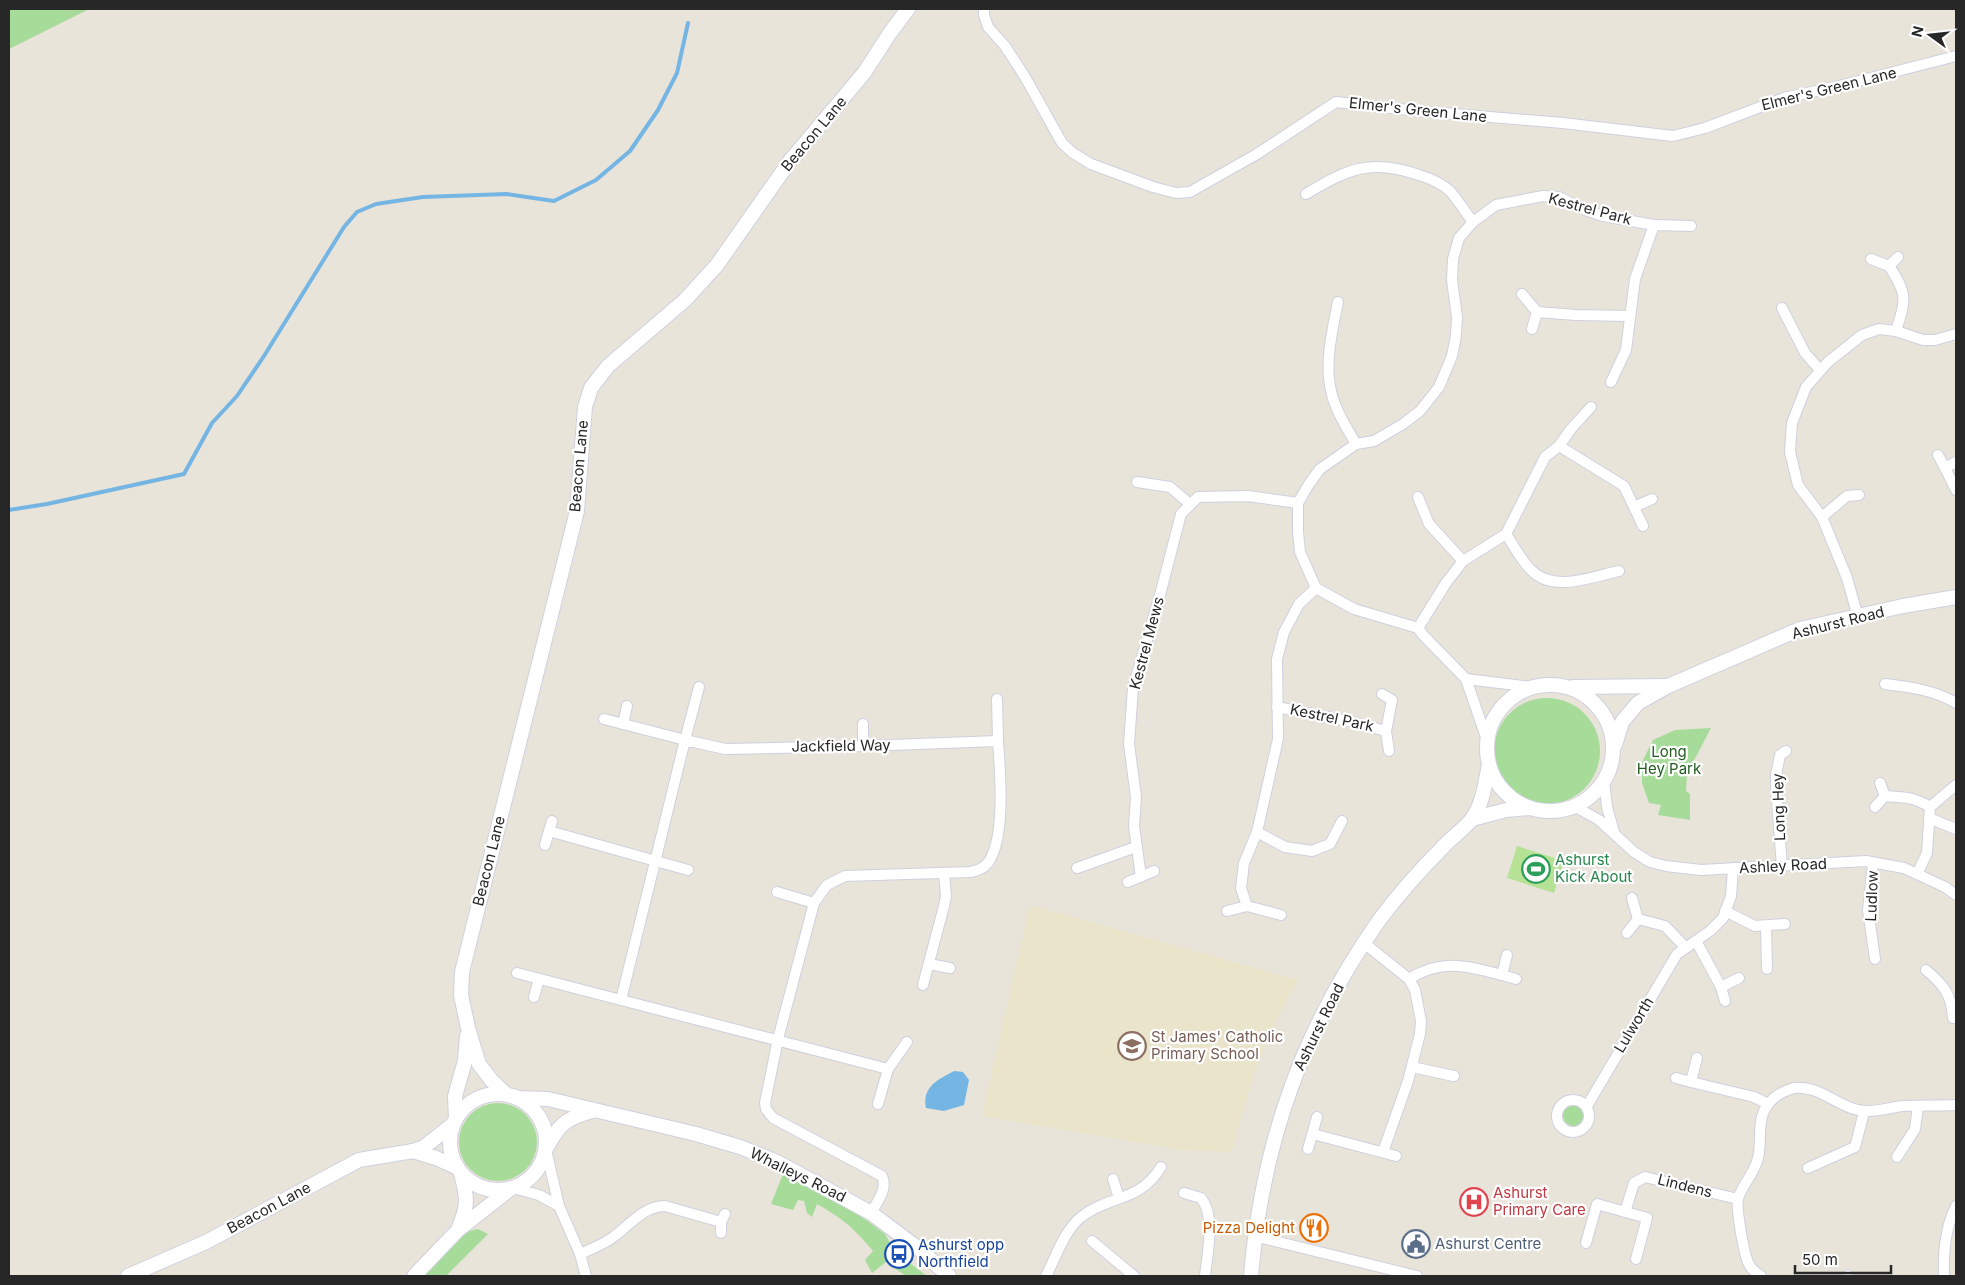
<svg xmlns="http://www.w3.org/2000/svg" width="1965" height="1285" font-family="Inter,sans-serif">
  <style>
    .education { fill: #e9e4ca }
    .green { fill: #a6db9a }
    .pitch { fill: #b6e296 }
    .water { fill: #74b5e3 }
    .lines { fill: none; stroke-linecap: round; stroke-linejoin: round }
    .stream { stroke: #74b5e3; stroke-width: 4 }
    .minor-casing { stroke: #cfd0df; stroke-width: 12 }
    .tertiary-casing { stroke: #cfd0df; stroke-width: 16 }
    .minor { stroke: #fff; stroke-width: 10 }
    .tertiary { stroke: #fff; stroke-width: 14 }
    .labels { text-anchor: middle; stroke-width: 4.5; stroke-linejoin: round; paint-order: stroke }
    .street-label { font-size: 15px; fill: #272727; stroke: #fff }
    .park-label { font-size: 15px; fill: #225c1f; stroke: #fff }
    .leisure-label { font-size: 15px; fill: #27864d; stroke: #fff; text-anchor: start }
    .education-label { font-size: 15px; fill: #785e54; stroke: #fff; text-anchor: start }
    .health-label { font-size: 15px; fill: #be3a42; stroke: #fff; text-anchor: start }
    .food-label { font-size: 15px; fill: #c56008; stroke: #fff; text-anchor: end }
    .service-label { font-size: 15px; fill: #4e5e75; stroke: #fff; text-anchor: start }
    .transit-label { font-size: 15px; fill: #164399; stroke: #fff; text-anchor: start }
  </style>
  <rect width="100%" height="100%" fill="#e9e4da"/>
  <polygon class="education" points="1030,905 1298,980 1277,1019 1254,1073 1231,1152 1182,1150 982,1116"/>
  <g class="green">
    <polygon points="9,9 89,9 9,49"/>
    <circle cx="1547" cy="751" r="53"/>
    <polygon points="1711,728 1687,774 1686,791 1690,794 1690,820 1658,815 1661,805 1649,803 1642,783 1642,762 1653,740 1675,730"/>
    <circle cx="498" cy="1142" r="39"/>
    <circle cx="1574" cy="1115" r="11"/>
    <path d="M783 1174 834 1199 869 1222 885 1234 895 1252 927 1276H906L886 1262 872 1273 865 1260 873 1251C855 1229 842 1218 817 1204L812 1217 807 1213 804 1201 798 1200 793 1210 771 1204Z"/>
    <polygon points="478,1229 488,1234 446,1276 419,1276 459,1233"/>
  </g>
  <polygon class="pitch" points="1517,846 1564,861 1554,893 1507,878"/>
  <path class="water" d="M954 1071 963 1072 969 1080 964 1105 944 1111 926 1108C922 1087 937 1080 954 1071Z"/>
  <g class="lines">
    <polyline class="stream" points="9,510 47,504 184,474 212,423 237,396 264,356 344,227 357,212 376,204 423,197 506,194 554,201 596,180 630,151 658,110 677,73 688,23"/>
    <defs>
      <g id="minor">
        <polyline points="984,9 984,15 988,27 1005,46 1025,77 1062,143 1073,153 1091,164 1153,187 1176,193 1190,192 1257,154 1336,102 1418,111 1563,123 1673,136 1705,128 1784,98 1839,86 1956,56"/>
        <path d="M1306 194C1348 169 1370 158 1419 175 1429 178 1442 184 1450 191 1458 200 1465 212 1473 222"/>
        <polyline points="1871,259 1889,266 1898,257"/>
        <path d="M1889 266C1908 295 1906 299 1896 331"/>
        <polyline points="1522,294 1537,312 1532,329"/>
        <path d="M1338 302C1331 337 1321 375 1337 409 1342 421 1349 432 1356 444"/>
        <polyline points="1782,308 1805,353 1820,370"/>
        <polyline points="1537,312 1576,315 1629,316"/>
        <polyline points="1611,382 1626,350 1635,279 1654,225 1691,226"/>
        <polyline points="1559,446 1624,486 1643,526"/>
        <polyline points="1938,455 1945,468 1956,462"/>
        <polyline points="1945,468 1956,490"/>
        <polyline points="1137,482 1170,487 1190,504"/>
        <polyline points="1418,497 1429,524 1463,561"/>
        <polyline points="1634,507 1652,499"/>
        <polyline points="1822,517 1847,496 1859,495"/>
        <path d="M1506 534C1514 546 1521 560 1531 570 1553 593 1591 577 1619 571"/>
        <polyline points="1858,617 1847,578 1822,517 1798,485 1790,452 1792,423 1806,387 1828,362 1862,335 1879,329 1896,331 1923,340 1935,340 1956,334"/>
        <polyline points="1418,628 1446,583 1463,561 1506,534 1545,457 1559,446 1571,429 1591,407"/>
        <polyline points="1466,679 1532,687"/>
        <path d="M1885 684C1910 687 1934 690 1956 703"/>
        <polyline points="1382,694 1392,700 1386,731 1389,751"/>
        <polyline points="997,699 998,741"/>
        <polyline points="1277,707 1352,722 1386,731"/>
        <polyline points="604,719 685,740 699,687"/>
        <polyline points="623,724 627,706"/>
        <polyline points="863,724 863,746"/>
        <polyline points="1487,740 1466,679 1423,635 1418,628 1354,609 1316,588 1300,552 1298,532 1298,503 1309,484 1320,469 1356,444 1374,441 1403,424 1420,411 1439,387 1452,356 1456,336 1457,317 1452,280 1453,259 1459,238 1473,222 1496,205 1543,196 1559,197 1585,210 1603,216 1654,225"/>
        <polyline points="1604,781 1607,807 1614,832"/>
        <polyline points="1880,783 1885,796"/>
        <polyline points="1574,806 1599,820 1634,852 1650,862 1666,866 1701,870 1866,861 1904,868 1945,887 1956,895"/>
        <path d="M1875 807 1885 796C1903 797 1914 797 1930 807"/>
        <polyline points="1929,818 1956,829"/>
        <polyline points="549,831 688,870"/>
        <polyline points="1257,832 1285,847 1312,851 1330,844 1342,821"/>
        <polyline points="545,845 552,821"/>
        <polyline points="1873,863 1868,910 1875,959"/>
        <polyline points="1782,866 1776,789 1776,775 1780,755 1786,751"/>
        <polyline points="1077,868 1136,847"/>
        <polyline points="1917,874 1927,853 1930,807 1956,785"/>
        <polyline points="1141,877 1134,826 1136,797 1129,744 1133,688 1160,595 1181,514 1198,497 1248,496 1298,503"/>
        <polyline points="1128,882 1154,871"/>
        <polyline points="777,892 814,903"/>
        <polyline points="1247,906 1241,888 1244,863 1257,832 1278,739 1277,659 1284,632 1299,604 1316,588"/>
        <polyline points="1227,911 1247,906 1281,915"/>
        <polyline points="1725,911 1755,926 1785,924"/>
        <polyline points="1638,919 1665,926 1686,948"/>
        <polyline points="1766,926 1767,969"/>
        <polyline points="1627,933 1638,919 1632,898"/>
        <polyline points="1696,941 1721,987"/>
        <polyline points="1364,943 1409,979 1415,990 1421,1021 1420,1034 1408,1081 1383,1152"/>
        <polyline points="1507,955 1502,975 1516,979"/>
        <polyline points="929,964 950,968"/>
        <path d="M1926 970C1943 984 1952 995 1953 1018"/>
        <polyline points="517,973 621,1000"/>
        <path d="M1409 979C1441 958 1468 966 1502 975"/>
        <polyline points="923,985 944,906 946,896 944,874"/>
        <polyline points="534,997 539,979"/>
        <polyline points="1725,1001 1721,987 1739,978"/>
        <polyline points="1412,1067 1454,1076"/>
        <polyline points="1676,1078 1691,1082 1697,1058"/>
        <polyline points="1691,1082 1754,1097 1768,1104"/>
        <circle cx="1573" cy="1116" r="16"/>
        <polyline points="878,1104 888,1069 907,1042"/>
        <polyline points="1587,1106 1677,954 1710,931 1723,918 1731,896 1733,868"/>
        <polyline points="1313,1134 1396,1156"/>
        <polyline points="1308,1149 1317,1117"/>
        <polyline points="546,1150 559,1206 580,1254 586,1276"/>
        <polyline points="1897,1157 1915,1129 1918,1106"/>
        <polyline points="1808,1168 1855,1147 1864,1112"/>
        <polyline points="1113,1179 1119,1198"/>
        <polyline points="513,1188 539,1195 559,1206"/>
        <path d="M1184 1193 1201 1198C1216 1216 1207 1255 1205 1276"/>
        <polyline points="1625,1212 1634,1183 1645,1177 1738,1199"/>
        <path d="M871 1213C877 1202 888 1189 882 1176L773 1118 766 1109 765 1103 778 1039 814 903 827 885 845 876 971 872C976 871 981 869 985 866 1007 845 1000 770 998 741L863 746 725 749 685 740 621 1000 888 1069"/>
        <polyline points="721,1233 721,1222 725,1214"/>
        <polyline points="1254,1236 1417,1276"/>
        <polyline points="1092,1241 1134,1276"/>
        <polyline points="1586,1243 1597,1204 1647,1218 1636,1259"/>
        <path d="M580 1254C591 1249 602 1245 612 1238 629 1226 643 1206 665 1206L721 1222"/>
        <path d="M1046 1276C1056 1257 1064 1231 1081 1217 1109 1195 1140 1202 1161 1167"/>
        <path d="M1761 1276C1757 1273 1752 1270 1750 1266 1744 1258 1736 1208 1738 1199 1741 1186 1755 1173 1758 1158 1763 1136 1754 1115 1774 1098 1780 1093 1787 1090 1794 1088 1817 1085 1834 1103 1854 1109 1871 1114 1886 1108 1903 1106 1921 1105 1939 1106 1956 1105"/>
        <polyline points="1848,1276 1848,1275"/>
        <path d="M1944 1276C1943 1251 1945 1228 1956 1206"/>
      </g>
      <g id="tertiary">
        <circle cx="1550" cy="748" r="63"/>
        <polyline points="1573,687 1667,686"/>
        <polyline points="1615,745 1622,722 1638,703 1668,686 1800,629 1903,606 1956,597"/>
        <polyline points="1472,819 1506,810 1530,808"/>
        <polyline points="506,1094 492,1081 479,1064 468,1028 461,995 462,972 577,511 585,407 591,388 608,366 685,300 717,265 790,161 864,73 890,33 908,9"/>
        <circle cx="498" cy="1142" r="48"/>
        <polyline points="518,1098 548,1099 696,1134 740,1147 777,1162 871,1213 919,1249 949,1276"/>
        <polyline points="456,1119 455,1096 465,1061 467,1036"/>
        <path d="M547 1147C559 1124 567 1118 592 1111"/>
        <polyline points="413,1151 436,1158 458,1168"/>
        <path d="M459 1227C469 1204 467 1197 461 1173"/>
        <polyline points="128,1276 206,1242 359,1160 413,1151 424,1147 452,1125"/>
        <polyline points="414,1276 458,1230 510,1189"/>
        <path d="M1251 1276C1262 1143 1303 1028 1380 919 1399 894 1420 870 1442 848 1451 838 1464 829 1472 819 1483 804 1485 783 1489 765"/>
      </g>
    </defs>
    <use href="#minor" class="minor-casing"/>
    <use href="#tertiary" class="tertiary-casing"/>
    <use href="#minor" class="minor"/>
    <use href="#tertiary" class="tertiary"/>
  </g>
  <defs>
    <symbol id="stadium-ring" viewBox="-11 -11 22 22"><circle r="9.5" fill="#fff" stroke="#2e9e5b" stroke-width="1.5"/><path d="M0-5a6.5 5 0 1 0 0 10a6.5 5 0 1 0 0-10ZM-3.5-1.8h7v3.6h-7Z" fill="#2e9e5b"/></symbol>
    <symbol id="school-ring" viewBox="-11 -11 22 22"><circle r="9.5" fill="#fff" stroke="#8d6e63" stroke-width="1.5"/><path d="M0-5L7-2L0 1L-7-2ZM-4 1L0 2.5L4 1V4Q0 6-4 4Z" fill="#8d6e63"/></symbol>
    <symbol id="hospital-ring" viewBox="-11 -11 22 22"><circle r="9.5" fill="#fff" stroke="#e0444e" stroke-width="1.5"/><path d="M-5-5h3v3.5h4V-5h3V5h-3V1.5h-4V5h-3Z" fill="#e0444e"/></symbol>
    <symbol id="restaurant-ring" viewBox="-11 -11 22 22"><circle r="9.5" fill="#fff" stroke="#e8710a" stroke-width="1.5"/><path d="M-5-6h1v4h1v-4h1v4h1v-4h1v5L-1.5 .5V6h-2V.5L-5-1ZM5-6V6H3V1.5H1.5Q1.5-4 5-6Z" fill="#e8710a"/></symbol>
    <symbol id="civic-ring" viewBox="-11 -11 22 22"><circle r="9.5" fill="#fff" stroke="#5c6f8a" stroke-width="1.5"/><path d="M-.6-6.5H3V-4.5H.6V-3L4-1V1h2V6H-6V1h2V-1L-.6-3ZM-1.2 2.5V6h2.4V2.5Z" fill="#5c6f8a"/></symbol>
    <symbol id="bus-ring" viewBox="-11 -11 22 22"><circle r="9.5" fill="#fff" stroke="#1a4fb4" stroke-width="1.5"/><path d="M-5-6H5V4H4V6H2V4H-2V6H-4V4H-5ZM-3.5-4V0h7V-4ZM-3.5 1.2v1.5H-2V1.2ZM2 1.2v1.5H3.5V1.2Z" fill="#1a4fb4"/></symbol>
  </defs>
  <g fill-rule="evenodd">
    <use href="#stadium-ring" x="1520" y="853" width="32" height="32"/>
    <use href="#school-ring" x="1116" y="1030" width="32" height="32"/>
    <use href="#hospital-ring" x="1458" y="1186" width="32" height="32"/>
    <use href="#restaurant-ring" x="1298" y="1212" width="32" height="32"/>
    <use href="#civic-ring" x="1400" y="1228" width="32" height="32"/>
    <use href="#bus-ring" x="883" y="1238" width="32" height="32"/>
  </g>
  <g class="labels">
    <g class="street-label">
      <text transform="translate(1829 89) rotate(-14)" y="5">Elmer's Green Lane</text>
      <text transform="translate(1418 110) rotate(6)" y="5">Elmer's Green Lane</text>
      <text transform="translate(814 134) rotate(-50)" y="5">Beacon Lane</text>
      <text transform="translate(1590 209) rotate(15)" y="5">Kestrel Park</text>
      <text transform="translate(579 466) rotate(-85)" y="5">Beacon Lane</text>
      <text transform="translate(1838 623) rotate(-14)" y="5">Ashurst Road</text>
      <text transform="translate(1147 643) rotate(-75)" y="5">Kestrel Mews</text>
      <text transform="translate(1332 718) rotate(12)" y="5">Kestrel Park</text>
      <text transform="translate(841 746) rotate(-1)" y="5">Jackfield Way</text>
      <text transform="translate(1779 807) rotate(-92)" y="5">Long Hey</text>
      <text transform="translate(489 861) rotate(-76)" y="5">Beacon Lane</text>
      <text transform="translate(1783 866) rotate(-3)" y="5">Ashley Road</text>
      <text transform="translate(1872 896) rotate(-88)" y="5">Ludlow</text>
      <text transform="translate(1634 1025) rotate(-59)" y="5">Lulworth</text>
      <text transform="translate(1319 1027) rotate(-64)" y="5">Ashurst Road</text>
      <text transform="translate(798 1175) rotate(26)" y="5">Whalleys Road</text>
      <text transform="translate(1685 1186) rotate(14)" y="5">Lindens</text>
      <text transform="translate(269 1208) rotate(-28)" y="5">Beacon Lane</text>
    </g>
    <g class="park-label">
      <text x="1669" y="757">Long<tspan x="1669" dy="17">Hey Park</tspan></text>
    </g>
    <g class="leisure-label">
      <text x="1555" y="865">Ashurst<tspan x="1555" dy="17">Kick About</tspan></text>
    </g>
    <g class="education-label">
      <text x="1151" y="1042">St James' Catholic<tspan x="1151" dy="17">Primary School</tspan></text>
    </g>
    <g class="health-label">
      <text x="1493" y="1198">Ashurst<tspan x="1493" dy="17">Primary Care</tspan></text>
    </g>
    <g class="food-label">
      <text x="1295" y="1233">Pizza Delight</text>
    </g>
    <g class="service-label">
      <text x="1435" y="1249">Ashurst Centre</text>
    </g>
    <g class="transit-label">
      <text x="918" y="1250">Ashurst opp<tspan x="918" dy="17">Northfield</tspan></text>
    </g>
  </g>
  <rect width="1965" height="1285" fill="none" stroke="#272727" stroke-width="20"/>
  <g transform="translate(1930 35) rotate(285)" stroke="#ffffff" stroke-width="4" paint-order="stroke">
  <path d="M0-4L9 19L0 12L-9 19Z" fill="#272727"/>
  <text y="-8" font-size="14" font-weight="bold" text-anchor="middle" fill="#272727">N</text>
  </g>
  <path d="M1795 1265v8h96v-8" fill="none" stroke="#272727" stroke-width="2.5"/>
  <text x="1802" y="1265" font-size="15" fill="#272727" stroke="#ffffff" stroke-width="4" paint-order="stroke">50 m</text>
</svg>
